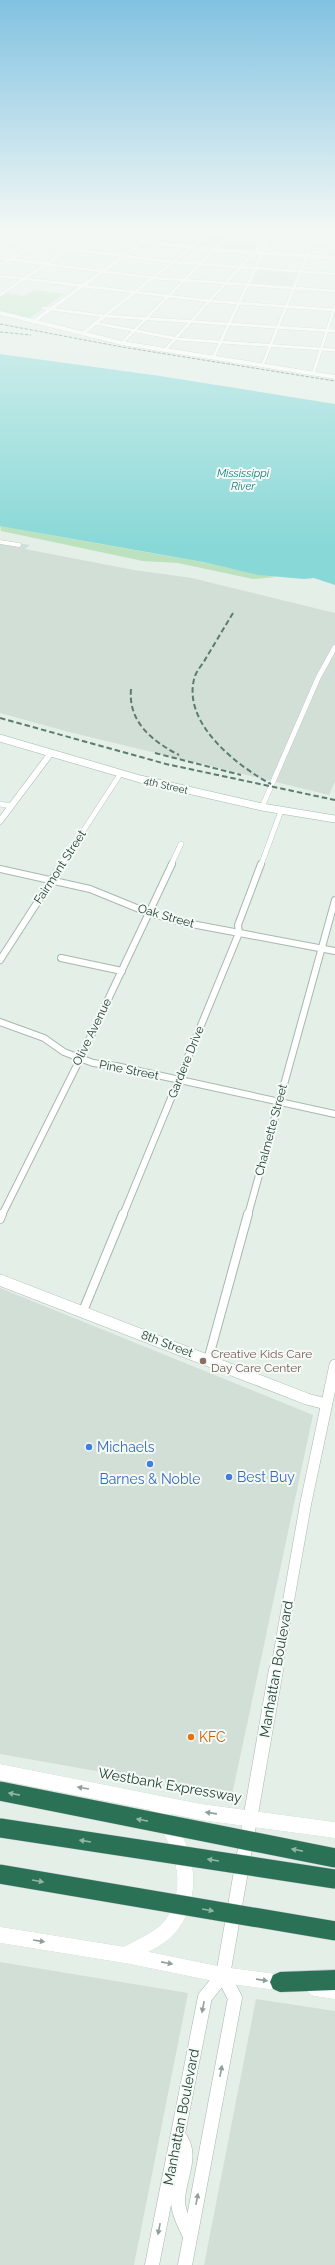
<svg xmlns="http://www.w3.org/2000/svg" width="335" height="2265" font-family="Raleway,sans-serif">
  <style>
    .built { fill: #d2dfd6 }
    .green { fill: #bbe1be }
    .water { fill: #87d8d7 }
    .lines { fill: none; stroke-linecap: round; stroke-linejoin: round }
    .minor-far4-casing { stroke: #a6b8ae; stroke-width: 3.5 }
    .minor-far3-casing { stroke: #a6b8ae; stroke-width: 4.5 }
    .minor-far2-casing { stroke: #a6b8ae; stroke-width: 5.5 }
    .minor-far1-casing { stroke: #a6b8ae; stroke-width: 8 }
    .minor-casing { stroke: #a6b8ae; stroke-width: 10 }
    .tertiary-far3-casing { stroke: #a6b8ae; stroke-width: 4.5 }
    .tertiary-far2-casing { stroke: #a6b8ae; stroke-width: 7 }
    .tertiary-far1-casing { stroke: #a6b8ae; stroke-width: 12 }
    .tertiary-casing { stroke: #a6b8ae; stroke-width: 15 }
    .secondary-far1-casing { stroke: #a1bbae; stroke-width: 8 }
    .secondary-casing { stroke: #a1bbae; stroke-width: 16 }
    .motorway-casing { stroke: #c1cac6; stroke-width: 1 }
    .minor-far4 { stroke: #fff; stroke-width: 3 }
    .minor-far3 { stroke: #fff; stroke-width: 4 }
    .minor-far2 { stroke: #fff; stroke-width: 5 }
    .minor-far1 { stroke: #fff; stroke-width: 6 }
    .minor { stroke: #fff; stroke-width: 8 }
    .tertiary-far3 { stroke: #fff; stroke-width: 4 }
    .tertiary-far2 { stroke: #fff; stroke-width: 6 }
    .tertiary-far1 { stroke: #fff; stroke-width: 11 }
    .tertiary { stroke: #fff; stroke-width: 14 }
    .secondary-far1 { stroke: #fff; stroke-width: 7 }
    .secondary { stroke: #fff; stroke-width: 16 }
    .motorway { fill: #2a7156; fill-rule: evenodd }
    .rail-far1 { stroke: #5c7d6e; stroke-width: 1; stroke-dasharray: 3.5 1.5; stroke-linecap: butt }
    .rail { stroke: #5c7d6e; stroke-width: 2; stroke-dasharray: 5.5 3; stroke-linecap: butt }
    .motorway-bridge-casing { stroke: #c1cac6; stroke-width: 20; stroke-linecap: butt }
    .motorway-bridge { stroke: #2a7156; stroke-width: 19 }
    .oneway { fill: #90a099 }
    .oneway2 { fill: #90b6a6 }
    .education-dot { fill: #8d6e63; stroke: #f5faf7; stroke-width: 1.5 }
    .shop-dot { fill: #3f7fe0; stroke: #f5faf7; stroke-width: 1.5 }
    .food-dot { fill: #e8710a; stroke: #f5faf7; stroke-width: 1.5 }
    .labels { text-anchor: middle; stroke-width: 4; stroke-linejoin: round; paint-order: stroke }
    .far-street-label { font-size: 10px; fill: #214233; stroke: #f5faf7 }
    .far-water-label { font-size: 11px; font-style: italic; fill: #157e7e; stroke: #f5faf7 }
    .street-label { font-size: 12px; fill: #214233; stroke: #f5faf7 }
    .education-label { font-size: 12px; fill: #785e54; stroke: #f5faf7; text-anchor: start }
    .near-shop-label { font-size: 14px; fill: #366cbe; stroke: #f5faf7; text-anchor: start }
    .near-street-label { font-size: 14px; fill: #214233; stroke: #f5faf7 }
    .near-food-label { font-size: 14px; fill: #c56008; stroke: #f5faf7; text-anchor: start }
  </style>
  <rect width="100%" height="100%" fill="#e4efe8"/>
  <g class="built">
    <polygon points="210,234 227,236 222,241 260,245 253,252 172,244 179,239 201,241"/>
    <polygon points="258,271 297,273 291,288 251,285"/>
    <polygon points="0,540 30,545 25,549 134,570 192,578 335,613 335,781 329,795 69,732 0,713"/>
    <polygon points="0,1288 313,1415 232,1795 0,1754"/>
    <polygon points="0,1962 188,1993 134,2265 0,2265"/>
    <polygon points="256,1999 335,2011 335,2265 204,2265"/>
  </g>
  <g class="green">
    <polygon points="35,290 64,294 27,320 0,313 0,295 3,293 24,296"/>
    <path d="M0 525C64 538 128 549 192 560 220 565 248 574 276 577L253 579 178 563 143 561 1 531Z"/>
  </g>
  <polygon class="water" points="0,354 160,376 335,404 335,585 314,578 304,579 258,575 203,562 0,526"/>
  <g class="lines">
    <defs>
      <g id="minor-far4">
        <polyline points="190,231 335,242"/>
        <polyline points="0,240 173,262 335,274"/>
        <polyline points="0,240 17,231"/>
        <polyline points="0,258 153,278 335,291"/>
        <polyline points="0,265 63,231"/>
        <polyline points="0,276 209,301 335,310"/>
        <polyline points="0,295 96,231"/>
        <polyline points="43,308 104,316 335,331"/>
        <polyline points="95,323 178,339 335,350"/>
        <polyline points="82,334 212,231"/>
        <polyline points="122,343 233,231"/>
        <polyline points="164,351 253,253 269,239"/>
        <polyline points="213,358 269,239"/>
        <polyline points="262,366 317,231"/>
        <polyline points="313,374 335,306"/>
      </g>
      <polyline id="minor-far3" points="0,542 19,545"/>
      <g id="minor-far2">
        <polyline points="0,804 10,806"/>
        <polyline points="262,807 318,678 335,647"/>
        <polyline points="61,865 121,773"/>
        <polyline points="171,865 181,844"/>
        <polyline points="261,865 281,811"/>
      </g>
      <g id="minor-far1">
        <polyline points="0,869 90,889 149,913 181,922 335,951"/>
        <polyline points="61,958 122,971"/>
        <polyline points="0,960 62,864"/>
        <polyline points="0,1022 44,1038 64,1052 93,1063 116,1066 335,1114"/>
        <polyline points="2,1215 80,1059 172,864"/>
        <polyline points="123,1215 239,933 238,925 261,864"/>
        <polyline points="248,1215 335,900"/>
      </g>
      <g id="minor">
        <polyline points="0,1219 2,1214"/>
        <polyline points="83,1311 123,1214"/>
        <polyline points="208,1360 248,1214"/>
      </g>
      <g id="tertiary-far3">
        <polyline points="54,231 215,250 335,258"/>
        <polyline points="0,313 122,343 335,377"/>
        <polyline points="33,322 158,231"/>
      </g>
      <polyline id="tertiary-far2" points="0,821 51,753"/>
      <g id="tertiary-far1">
        <polyline points="0,1280 307,1399 326,1404"/>
        <polyline points="276,1671 306,1502 335,1365"/>
      </g>
      <g id="tertiary">
        <path d="M178 2135C195 2155 178 2178 178 2201 178 2213 185 2225 190 2236"/>
        <polyline points="152,2265 205,1997 223,1975 276,1670"/>
        <polyline points="185,2265 235,1998 223,1975"/>
      </g>
      <polyline id="secondary-far1" points="0,738 140,779 262,807 335,819"/>
      <g id="secondary">
        <polyline points="0,1772 201,1812 335,1830"/>
        <polyline points="0,1935 125,1955 223,1975 284,1983"/>
        <path d="M125 1955C139 1948 153 1942 165 1932 174 1924 180 1912 183 1900 192 1864 174 1833 155 1803"/>
        <polyline points="315,1988 335,1991"/>
      </g>
      <polygon id="motorway" points="335,1970 335,1990 280,1992 273,1989 270,1982 273,1975 280,1972"/>
    </defs>
    <use href="#minor-far4" class="minor-far4-casing"/>
    <use href="#minor-far3" class="minor-far3-casing"/>
    <use href="#minor-far2" class="minor-far2-casing"/>
    <use href="#minor-far1" class="minor-far1-casing"/>
    <use href="#minor" class="minor-casing"/>
    <use href="#tertiary-far3" class="tertiary-far3-casing"/>
    <use href="#tertiary-far2" class="tertiary-far2-casing"/>
    <use href="#tertiary-far1" class="tertiary-far1-casing"/>
    <use href="#tertiary" class="tertiary-casing"/>
    <use href="#secondary-far1" class="secondary-far1-casing"/>
    <use href="#secondary" class="secondary-casing"/>
    <use href="#motorway" class="motorway-casing"/>
    <use href="#minor-far4" class="minor-far4"/>
    <use href="#minor-far3" class="minor-far3"/>
    <use href="#minor-far2" class="minor-far2"/>
    <use href="#minor-far1" class="minor-far1"/>
    <use href="#minor" class="minor"/>
    <use href="#tertiary-far3" class="tertiary-far3"/>
    <use href="#tertiary-far2" class="tertiary-far2"/>
    <use href="#tertiary-far1" class="tertiary-far1"/>
    <use href="#tertiary" class="tertiary"/>
    <use href="#secondary-far1" class="secondary-far1"/>
    <use href="#secondary" class="secondary"/>
    <use href="#motorway" class="motorway"/>
    <g class="rail-far1">
      <polyline points="0,324 122,347 335,381"/>
      <polyline points="0,332 31,335"/>
    </g>
    <g class="rail">
      <path d="M233 613C224 628 215 643 206 658 203 664 197 670 195 676 180 722 237 766 271 784"/>
      <path d="M131 689C128 722 152 741 179 755"/>
      <polyline points="0,718 166,764 335,800"/>
      <polyline points="155,753 241,775"/>
    </g>
    <defs>
      <g id="motorway-bridge">
        <polyline points="0,1791 335,1858"/>
        <polyline points="0,1828 335,1879"/>
        <polyline points="0,1874 335,1931"/>
      </g>
    </defs>
    <use href="#motorway-bridge" class="motorway-bridge-casing"/>
    <use href="#motorway-bridge" class="motorway-bridge"/>
  </g>
  <defs><path id="oneway-solid" d="M-6-.8H1V-3.2L6.5 0L1 3.2V.8H-6Z"/></defs>
  <g class="oneway">
    <use href="#oneway-solid" transform="translate(83 1788) rotate(-170)"/>
    <use href="#oneway-solid" transform="translate(211 1813) rotate(-172)"/>
    <use href="#oneway-solid" transform="translate(39 1941) rotate(9)"/>
    <use href="#oneway-solid" transform="translate(167 1963) rotate(11)"/>
    <use href="#oneway-solid" transform="translate(262 1980) rotate(8)"/>
    <use href="#oneway-solid" transform="translate(203 2007) rotate(101)"/>
    <use href="#oneway-solid" transform="translate(221 2071) rotate(-79)"/>
    <use href="#oneway-solid" transform="translate(197 2199) rotate(-79)"/>
    <use href="#oneway-solid" transform="translate(159 2229) rotate(101)"/>
  </g>
  <g class="oneway2">
    <use href="#oneway-solid" transform="translate(14 1794) rotate(-169)"/>
    <use href="#oneway-solid" transform="translate(142 1820) rotate(-169)"/>
    <use href="#oneway-solid" transform="translate(85 1841) rotate(-171)"/>
    <use href="#oneway-solid" transform="translate(297 1850) rotate(-169)"/>
    <use href="#oneway-solid" transform="translate(213 1860) rotate(-171)"/>
    <use href="#oneway-solid" transform="translate(38 1881) rotate(10)"/>
    <use href="#oneway-solid" transform="translate(208 1910) rotate(10)"/>
  </g>
  <linearGradient id="sky" x2="0" y2="1"><stop stop-color="#81c2e1"/><stop offset="0.42" stop-color="#f3f8f5"/><stop offset="1" stop-color="#f3f8f5" stop-opacity="0"/></linearGradient>
  <rect width="335" height="548" fill="url(#sky)"/>
  <circle class="education-dot" cx="203" cy="1361" r="4"/>
  <g class="shop-dot">
    <circle cx="89" cy="1447" r="4"/>
    <circle cx="150" cy="1464" r="4"/>
    <circle cx="229" cy="1477" r="4"/>
  </g>
  <circle class="food-dot" cx="191" cy="1737" r="4"/>
  <g class="labels">
    <g class="far-street-label">
      <text transform="translate(166 785) rotate(13)" y="4">4th Street</text>
    </g>
    <g class="far-water-label">
      <text x="243" y="477">Mississippi<tspan x="243" dy="13">River</tspan></text>
    </g>
    <g class="street-label">
      <text transform="translate(60 867) rotate(-57)" y="4">Fairmont Street</text>
      <text transform="translate(166 916) rotate(16)" y="4">Oak Street</text>
      <text transform="translate(92 1032) rotate(-64)" y="4">Olive Avenue</text>
      <text transform="translate(186 1062) rotate(-68)" y="4">Gardere Drive</text>
      <text transform="translate(129 1070) rotate(11)" y="4">Pine Street</text>
      <text transform="translate(271 1130) rotate(-75)" y="4">Chalmette Street</text>
      <text transform="translate(167 1344) rotate(21)" y="4">8th Street</text>
    </g>
    <g class="education-label">
      <text x="211" y="1358">Creative Kids Care<tspan x="211" dy="14">Day Care Center</tspan></text>
    </g>
    <g class="near-shop-label">
      <text x="97" y="1452">Michaels</text>
      <text x="237" y="1482">Best Buy</text>
      <text x="150" y="1484" text-anchor="middle">Barnes &amp; Noble</text>
    </g>
    <g class="near-street-label">
      <text transform="translate(276 1669) rotate(-80)" y="5">Manhattan Boulevard</text>
      <text transform="translate(170 1785) rotate(10)" y="5">Westbank Expressway</text>
      <text transform="translate(181 2117) rotate(-79)" y="5">Manhattan Boulevard</text>
    </g>
    <g class="near-food-label">
      <text x="199" y="1742">KFC</text>
    </g>
  </g>
</svg>
